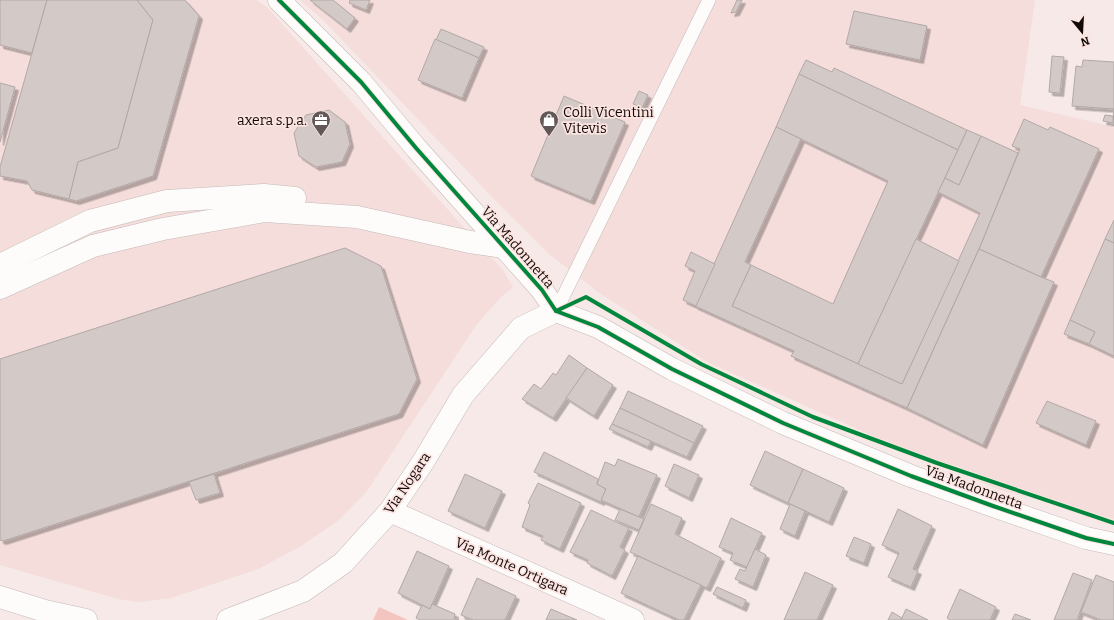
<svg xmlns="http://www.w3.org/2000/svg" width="1114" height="620" font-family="Bitter,serif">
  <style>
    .built { fill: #f4ddda }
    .green { fill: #f4c5bf }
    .building { fill: #d3c9c7; stroke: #b2a8a7; filter: url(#shadow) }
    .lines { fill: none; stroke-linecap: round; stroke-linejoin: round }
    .lane-casing { stroke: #c4bab9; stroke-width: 14 }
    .street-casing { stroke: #c4bab9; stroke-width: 23 }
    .lane { stroke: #fefcfb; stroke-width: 13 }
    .street { stroke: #fefcfb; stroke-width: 22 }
    .cycleway-casing { stroke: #fce4e1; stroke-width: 6 }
    .cycleway { stroke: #00873e; stroke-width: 4 }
    .labels { text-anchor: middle; stroke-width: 3.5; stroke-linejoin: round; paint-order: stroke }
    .poi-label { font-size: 14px; fill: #120a09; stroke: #fce4e1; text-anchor: start }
    .street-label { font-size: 14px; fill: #120a09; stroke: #fce4e1 }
  </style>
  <defs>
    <filter id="shadow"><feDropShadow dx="3.5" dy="3.5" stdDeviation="0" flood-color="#0004"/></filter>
  </defs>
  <rect width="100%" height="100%" fill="#f6e9e7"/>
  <g class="built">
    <polygon points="0,0 256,0 267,7 449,211 503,270 513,287 501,297 477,324 367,491 339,520 301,546 258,569 171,598 139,602 118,599 0,565"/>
    <polygon points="300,0 1035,0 1020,105 1114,127 1114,519 1000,490 873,436 707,362 598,292 549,254 494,199 323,20"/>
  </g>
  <polygon class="green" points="379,607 408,620 373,620"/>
  <g class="building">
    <polygon points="0,0 47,0 32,53 0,45"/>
    <polygon points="47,0 137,0 153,20 118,148 78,162 69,199 32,190 27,181 0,176 0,167"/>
    <polygon points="137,0 185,0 199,16 153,176 76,201 69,199 78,162 118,148 153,20"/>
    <polygon points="310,0 333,0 355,18 347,29"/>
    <polygon points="350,0 370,0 366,10 349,3"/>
    <polygon points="737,0 742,0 736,12 731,13"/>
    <polygon points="854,11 927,26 920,60 846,44"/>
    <polygon points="441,29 484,47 479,58 436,40"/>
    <polygon points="435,39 479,58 462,98 418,80"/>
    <polygon points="1052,56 1064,57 1060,93 1049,92"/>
    <polygon points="806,60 832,72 834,68 967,130 958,150 799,74"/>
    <polygon points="1083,60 1114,62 1114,123 1113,123 1114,109 1072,106 1076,66 1082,67"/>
    <polygon points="799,74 958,150 858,364 732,306 751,265 833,304 888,181 776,127"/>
    <polygon points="0,83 15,87 0,142"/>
    <polygon points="639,91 648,95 642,108 633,104"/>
    <polygon points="564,96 625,122 591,201 531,176"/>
    <polygon points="329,110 345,122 350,144 342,162 316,167 299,156 294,133 306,115"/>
    <polygon points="1105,115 1113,116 1113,123 1103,121"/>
    <polygon points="1024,119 1048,130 1050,127 1099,149 1041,277 979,249 1020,149 1012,146"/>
    <polygon points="776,127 801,139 745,262 751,265 732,306 902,384 980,213 938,192 945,178 959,185 981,136 1018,153 979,249 907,408 791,356 794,351 695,306"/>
    <polygon points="967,130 981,136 959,185 945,178"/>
    <polygon points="1114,220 1114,243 1105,239"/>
    <polygon points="916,239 959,261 902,384 858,364"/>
    <polygon points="1105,239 1114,243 1114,356 1089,344 1095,332 1070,320"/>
    <polygon points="345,248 381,266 417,379 399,414 3,541 0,540 0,359"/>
    <polygon points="979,249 1041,277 1054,282 983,445 907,408"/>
    <polygon points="691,252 715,264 696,306 683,300 695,271 685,266"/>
    <polygon points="1070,320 1095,332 1089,344 1064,334"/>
    <polygon points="569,355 587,368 553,418 522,399 534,384 541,389 553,373 556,375"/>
    <polygon points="587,368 613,385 594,416 566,398"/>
    <polygon points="628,391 703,426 694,443 620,408"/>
    <polygon points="1047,401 1096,421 1086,445 1036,423"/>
    <polygon points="620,408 694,443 687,457 612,424"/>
    <polygon points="612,424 651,441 648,447 609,429"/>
    <polygon points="765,451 803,469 788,503 750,485"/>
    <polygon points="544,452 598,479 597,484 606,489 601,502 534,472"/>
    <polygon points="618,459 657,475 639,517 601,500 606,489 597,484 605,462 615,466"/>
    <polygon points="674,464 699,475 689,498 665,486"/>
    <polygon points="803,469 844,488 829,522 788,503"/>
    <polygon points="214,474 220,493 196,500 189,482"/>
    <polygon points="465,474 502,491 485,528 448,511"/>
    <polygon points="538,483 581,503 560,549 541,540 543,536 522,527 530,505 528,503"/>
    <polygon points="651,504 682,518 675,534 721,558 707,588 630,552"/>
    <polygon points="790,504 805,511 795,536 780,529"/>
    <polygon points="620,509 644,519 639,530 615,520"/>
    <polygon points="898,509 932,526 913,569 918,571 911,587 888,577 899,553 882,545"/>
    <polygon points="591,510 629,528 620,547 625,550 612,576 587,563 588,560 570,552"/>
    <polygon points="731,518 762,533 747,567 730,560 733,553 719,547"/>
    <polygon points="854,537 871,544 864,563 846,556"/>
    <polygon points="755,549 766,555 753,587 735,579 740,569 745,571"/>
    <polygon points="417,551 449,566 430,609 398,593"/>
    <polygon points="638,556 701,585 684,620 679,620 621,593"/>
    <polygon points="805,572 833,585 817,620 784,620"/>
    <polygon points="1073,573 1092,580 1077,620 1054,620"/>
    <polygon points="1096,575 1114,582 1114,620 1101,620 1081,612"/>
    <polygon points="477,578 516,596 505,620 473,620 461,615"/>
    <polygon points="717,587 746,600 743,608 713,594"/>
    <polygon points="960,589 996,607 990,620 950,620 947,618"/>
    <polygon points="432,604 455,614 454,618 459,620 420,620 416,618 422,605 430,609"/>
    <polygon points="551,609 577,620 546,620"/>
    <polygon points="906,609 928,620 901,620"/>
    <polygon points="892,612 902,618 901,620 888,620"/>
    <polygon points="1015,614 1031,620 1012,620"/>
  </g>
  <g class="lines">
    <defs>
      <polyline id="lane" points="556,311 709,0"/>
      <g id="street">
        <polyline points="279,0 361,82 416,148 542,290 556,311 598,327 672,369 783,423 911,476 993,506 1086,538 1114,544"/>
        <polyline points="0,265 90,221 167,201 264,195 295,198"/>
        <polyline points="0,288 93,246 163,229 265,211 357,217 470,242 504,247"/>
        <polyline points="390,511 633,620"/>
        <polyline points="0,597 45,611 86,620"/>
        <polyline points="228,620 303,591 343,563 390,511 423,462 463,395 521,328 556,311"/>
      </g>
    </defs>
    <use href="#lane" class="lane-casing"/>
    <use href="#street" class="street-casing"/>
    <use href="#lane" class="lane"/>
    <use href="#street" class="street"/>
    <defs>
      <g id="cycleway">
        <polyline points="279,0 361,82 416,148 542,290 556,311 598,327 672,369 783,423 911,476 993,506 1086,538 1114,544"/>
        <polyline points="556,311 586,297 701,364 813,417 937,463 1114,523"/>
      </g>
    </defs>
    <use href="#cycleway" class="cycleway-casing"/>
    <use href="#cycleway" class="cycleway"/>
  </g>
  <defs>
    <symbol id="office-pin" viewBox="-11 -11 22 30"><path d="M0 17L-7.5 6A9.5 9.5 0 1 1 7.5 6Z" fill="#625857" stroke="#fce4e1"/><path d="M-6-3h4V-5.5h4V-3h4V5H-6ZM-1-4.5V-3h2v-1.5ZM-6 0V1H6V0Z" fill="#fff"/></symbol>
    <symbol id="shop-pin" viewBox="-11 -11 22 30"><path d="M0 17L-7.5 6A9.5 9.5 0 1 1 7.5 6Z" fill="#625857" stroke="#fce4e1"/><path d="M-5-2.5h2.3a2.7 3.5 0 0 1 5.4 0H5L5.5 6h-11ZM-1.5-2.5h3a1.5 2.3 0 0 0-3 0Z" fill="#fff"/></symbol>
  </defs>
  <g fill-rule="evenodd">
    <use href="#office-pin" x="310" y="109" width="22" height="30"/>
    <use href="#shop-pin" x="538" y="109" width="22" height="30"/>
  </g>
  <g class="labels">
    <g class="poi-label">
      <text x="563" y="117">Colli Vicentini<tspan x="563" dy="16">Vitevis</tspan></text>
      <text x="307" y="125" text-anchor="end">axera s.p.a.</text>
    </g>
    <g class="street-label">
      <text transform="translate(518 247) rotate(49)" y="5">Via Madonnetta</text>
      <text transform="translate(407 483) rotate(-56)" y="5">Via Nogara</text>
      <text transform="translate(974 487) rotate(20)" y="5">Via Madonnetta</text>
      <text transform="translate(512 566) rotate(24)" y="5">Via Monte Ortigara</text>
    </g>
  </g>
  <g transform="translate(1082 32) rotate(162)" stroke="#fce4e1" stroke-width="3" paint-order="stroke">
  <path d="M0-3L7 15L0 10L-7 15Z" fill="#120a09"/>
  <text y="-6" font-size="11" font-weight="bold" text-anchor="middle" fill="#120a09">N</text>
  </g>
</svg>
